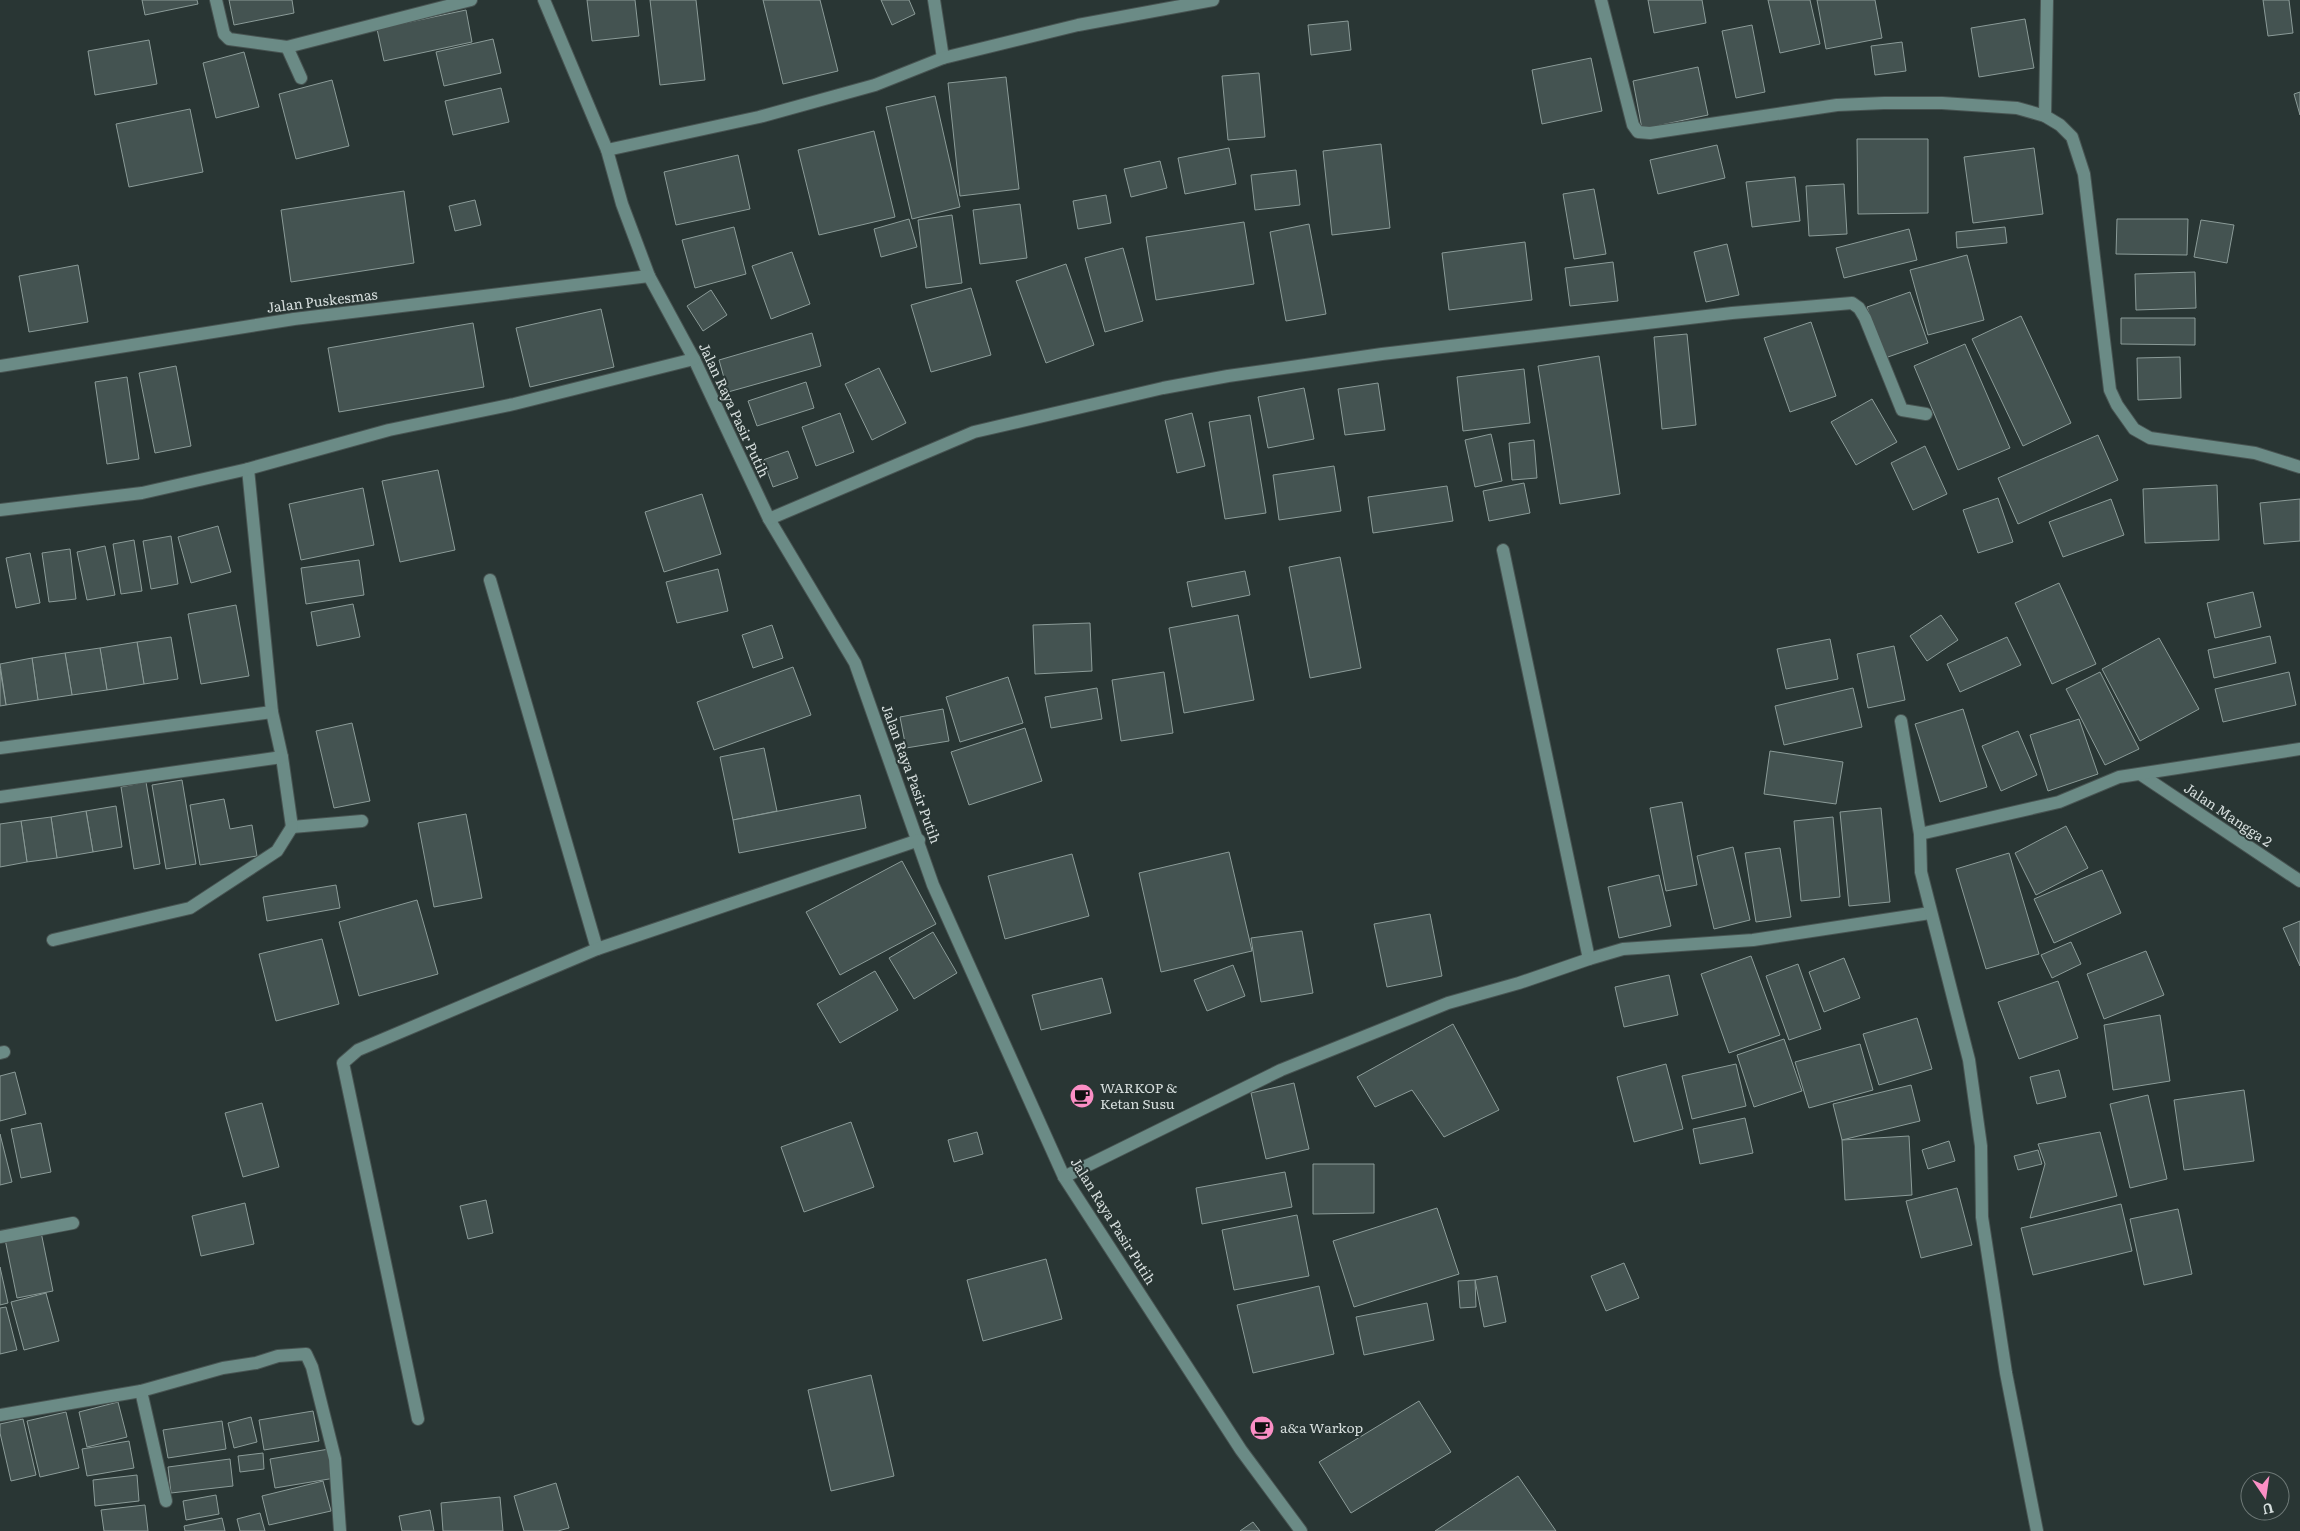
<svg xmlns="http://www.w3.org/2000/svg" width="2300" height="1531" font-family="Literata,serif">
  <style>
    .building { fill: #445351; stroke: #8b9b98 }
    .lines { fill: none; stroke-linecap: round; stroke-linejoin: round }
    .minor-casing { stroke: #485452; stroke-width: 14 }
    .minor { stroke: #6b8b86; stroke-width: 12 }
    .labels { text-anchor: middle; stroke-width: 4; stroke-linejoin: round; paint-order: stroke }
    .street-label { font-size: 14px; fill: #d5dddc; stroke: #293634 }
    .poi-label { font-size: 14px; fill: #d5dddc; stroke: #293634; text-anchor: start }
  </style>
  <rect width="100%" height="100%" fill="#293634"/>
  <g class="building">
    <polygon points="142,0 197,0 198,4 145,15"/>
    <polygon points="229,0 292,0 294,13 234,25"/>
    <polygon points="587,0 635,0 639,36 592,41"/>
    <polygon points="650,0 696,0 705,80 660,85"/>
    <polygon points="763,0 820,0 838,71 783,84"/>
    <polygon points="881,0 909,0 915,14 892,25"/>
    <polygon points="1648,0 1702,0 1706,23 1654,33"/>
    <polygon points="1768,0 1810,0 1820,44 1780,53"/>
    <polygon points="1817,0 1875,0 1882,38 1826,49"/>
    <polygon points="2263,0 2289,0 2293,33 2268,36"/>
    <polygon points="466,10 472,42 384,61 377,29"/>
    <polygon points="2025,19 2034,68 1979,77 1971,28"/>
    <polygon points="1348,21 1351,50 1311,55 1308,25"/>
    <polygon points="1752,25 1765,92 1736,98 1722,31"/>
    <polygon points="493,39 501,73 444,86 436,52"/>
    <polygon points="149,40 157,84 95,95 88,51"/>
    <polygon points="1902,42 1906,71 1875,75 1871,46"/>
    <polygon points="244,52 259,107 216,118 203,63"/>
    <polygon points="1591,58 1602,111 1542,124 1532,70"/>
    <polygon points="1698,67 1708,115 1642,129 1633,81"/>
    <polygon points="1259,73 1265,137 1228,140 1222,76"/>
    <polygon points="1006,77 1019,189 960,196 948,83"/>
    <polygon points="332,80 349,146 296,159 279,94"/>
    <polygon points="501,88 509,122 453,135 445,101"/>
    <polygon points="2300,92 2300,115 2294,94"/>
    <polygon points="935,96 960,207 912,219 886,107"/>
    <polygon points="190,109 203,172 129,187 116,124"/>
    <polygon points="874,131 895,217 819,235 798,150"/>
    <polygon points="1857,139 1928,139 1928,213 1858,214"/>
    <polygon points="1381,144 1390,228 1332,235 1323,151"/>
    <polygon points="1717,145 1725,178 1658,194 1650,160"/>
    <polygon points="1229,148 1236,184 1185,194 1178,158"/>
    <polygon points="2034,148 2043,214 1973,223 1964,157"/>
    <polygon points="738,155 750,209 676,225 664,172"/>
    <polygon points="1160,161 1167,188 1131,197 1124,169"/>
    <polygon points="1296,170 1300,205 1255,210 1251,175"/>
    <polygon points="1795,177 1800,221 1752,227 1746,182"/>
    <polygon points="1844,184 1847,234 1809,236 1806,186"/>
    <polygon points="1594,189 1606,254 1574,259 1563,194"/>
    <polygon points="404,191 414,263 291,282 281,210"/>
    <polygon points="1106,195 1111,223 1078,229 1073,201"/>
    <polygon points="475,200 481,225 455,231 449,206"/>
    <polygon points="1020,204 1027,258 980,264 973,210"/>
    <polygon points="952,215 962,283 926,288 918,220"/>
    <polygon points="909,219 917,247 881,257 874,229"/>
    <polygon points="2117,219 2188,219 2187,255 2116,254"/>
    <polygon points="2201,220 2234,225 2227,263 2194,257"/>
    <polygon points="1244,222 1254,284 1156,300 1146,237"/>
    <polygon points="1309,224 1326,314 1286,321 1270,232"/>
    <polygon points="734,227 746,274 695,288 682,240"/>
    <polygon points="2005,227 2007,243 1957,248 1956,232"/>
    <polygon points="1909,229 1917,260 1844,278 1836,248"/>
    <polygon points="1525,242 1532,300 1449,310 1442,253"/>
    <polygon points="1727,244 1739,295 1706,302 1694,252"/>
    <polygon points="1123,248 1143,321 1105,332 1085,258"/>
    <polygon points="792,252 810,304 771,319 752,266"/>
    <polygon points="1967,255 1984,320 1928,335 1910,270"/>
    <polygon points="1613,262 1618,301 1570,306 1565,268"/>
    <polygon points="1066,264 1094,345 1046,363 1016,281"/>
    <polygon points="78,265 88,322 29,332 19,276"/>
    <polygon points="2195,272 2196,308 2136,310 2135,274"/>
    <polygon points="971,288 991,355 931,372 911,305"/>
    <polygon points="711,290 727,315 703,331 687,306"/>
    <polygon points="1910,292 1928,343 1885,358 1867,307"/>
    <polygon points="601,309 614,367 530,387 516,328"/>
    <polygon points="2021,316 2071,423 2023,446 1972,339"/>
    <polygon points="2121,318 2195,318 2195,345 2121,344"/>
    <polygon points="1811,322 1836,396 1790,412 1764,338"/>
    <polygon points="473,323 484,387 339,412 328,348"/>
    <polygon points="812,333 821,366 728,392 719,360"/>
    <polygon points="1687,334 1696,425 1662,429 1654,337"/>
    <polygon points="1965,344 2010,448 1958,470 1914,366"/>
    <polygon points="1599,356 1620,494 1560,504 1538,366"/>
    <polygon points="2180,357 2181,398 2138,400 2137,358"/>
    <polygon points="176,366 191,446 155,453 139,373"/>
    <polygon points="879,368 906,423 872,440 845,384"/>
    <polygon points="1524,369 1530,423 1463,431 1457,377"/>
    <polygon points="127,377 139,459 107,464 95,382"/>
    <polygon points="806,382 814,408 757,426 748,401"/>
    <polygon points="1378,383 1385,430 1345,435 1338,389"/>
    <polygon points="1304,388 1314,439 1268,448 1258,397"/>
    <polygon points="1872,399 1897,442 1856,465 1831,422"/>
    <polygon points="840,413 854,452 816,466 802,427"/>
    <polygon points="1192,413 1205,466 1177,473 1165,420"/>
    <polygon points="1250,415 1266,513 1225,519 1209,422"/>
    <polygon points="1491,434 1502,481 1475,487 1465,440"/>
    <polygon points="2098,435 2118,480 2018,524 1998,478"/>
    <polygon points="1534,440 1537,478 1512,480 1509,443"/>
    <polygon points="1925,446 1947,494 1913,510 1891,463"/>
    <polygon points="788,451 798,478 773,487 763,460"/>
    <polygon points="1334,466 1341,511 1279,520 1273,475"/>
    <polygon points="438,470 455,550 400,562 382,481"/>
    <polygon points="1524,483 1530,513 1489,521 1483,491"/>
    <polygon points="2217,485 2219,540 2145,543 2143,489"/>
    <polygon points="1447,486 1453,521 1373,533 1368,497"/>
    <polygon points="363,488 374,545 301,560 289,504"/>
    <polygon points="702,494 721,554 664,572 645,512"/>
    <polygon points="1998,498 2013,542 1978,553 1963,510"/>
    <polygon points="2111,499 2124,535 2063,557 2049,522"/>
    <polygon points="2300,499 2300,541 2264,544 2260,503"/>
    <polygon points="218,526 231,572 191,583 178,537"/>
    <polygon points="171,536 178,584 151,589 143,541"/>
    <polygon points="134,540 142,591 121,594 113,544"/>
    <polygon points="105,546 115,595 87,600 77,552"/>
    <polygon points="70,549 76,599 49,602 42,553"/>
    <polygon points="30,553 40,603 16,608 6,558"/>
    <polygon points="1340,557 1361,668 1310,678 1289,567"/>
    <polygon points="359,560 364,595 306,604 301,568"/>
    <polygon points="718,569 728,611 677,623 666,582"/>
    <polygon points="1245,571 1250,595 1192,607 1187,582"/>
    <polygon points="2059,583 2096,664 2052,684 2015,603"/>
    <polygon points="2253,592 2261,627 2215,638 2207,603"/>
    <polygon points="353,604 360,637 317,646 311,612"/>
    <polygon points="236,605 249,676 201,684 188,614"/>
    <polygon points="1238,615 1254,700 1184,713 1169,628"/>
    <polygon points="1941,615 1958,640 1927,661 1910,636"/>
    <polygon points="1090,623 1092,671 1035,674 1033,625"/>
    <polygon points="772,625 783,658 753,668 742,635"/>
    <polygon points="2270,636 2276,663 2214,678 2208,650"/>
    <polygon points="171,637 178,679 144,684 137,642"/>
    <polygon points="2007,637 2021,665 1960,692 1947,664"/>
    <polygon points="2159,638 2199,709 2140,741 2102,669"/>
    <polygon points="1830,639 1838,679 1786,689 1777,649"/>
    <polygon points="137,642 144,684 107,690 100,648"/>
    <polygon points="1894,646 1905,700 1868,708 1857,654"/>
    <polygon points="100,648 107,690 72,695 65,653"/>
    <polygon points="65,653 72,695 38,700 32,658"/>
    <polygon points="32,658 38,700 6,705 0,664"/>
    <polygon points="793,667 811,715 714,750 697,702"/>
    <polygon points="0,669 6,705 0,706"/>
    <polygon points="1164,672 1173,733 1121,741 1112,680"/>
    <polygon points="2100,672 2139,749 2105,765 2066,689"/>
    <polygon points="2289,672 2296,705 2223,722 2215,689"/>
    <polygon points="1008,677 1023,723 960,742 946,697"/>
    <polygon points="1097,688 1102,719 1051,728 1045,697"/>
    <polygon points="1853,688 1862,727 1784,745 1775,706"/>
    <polygon points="943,709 949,741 906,748 900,717"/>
    <polygon points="1963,709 1987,787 1940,802 1915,724"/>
    <polygon points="2079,719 2098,774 2048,791 2030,735"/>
    <polygon points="352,723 370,801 334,808 316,731"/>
    <polygon points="1025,728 1042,781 969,805 951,752"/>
    <polygon points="2018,731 2037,775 2001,791 1982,746"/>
    <polygon points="764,748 777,811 733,820 720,757"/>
    <polygon points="1770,751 1843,762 1836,804 1764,794"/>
    <polygon points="182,780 196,864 166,869 152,785"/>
    <polygon points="146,782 160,864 134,869 121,787"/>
    <polygon points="860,795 866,828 739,853 733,820"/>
    <polygon points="224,799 230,829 252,825 257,856 200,865 190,805"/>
    <polygon points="1682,802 1697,885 1666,891 1650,808"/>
    <polygon points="116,806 122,847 93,852 86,811"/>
    <polygon points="1881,808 1890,902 1849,906 1840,812"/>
    <polygon points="86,811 93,852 57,858 51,817"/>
    <polygon points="466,814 482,898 434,907 418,823"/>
    <polygon points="51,817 57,858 27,862 21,821"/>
    <polygon points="1833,817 1840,897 1801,901 1794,821"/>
    <polygon points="21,821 27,862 0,867 0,824"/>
    <polygon points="2066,826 2088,868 2036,895 2015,853"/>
    <polygon points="1733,847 1750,920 1714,929 1697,856"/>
    <polygon points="1780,848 1791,917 1756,922 1745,853"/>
    <polygon points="1229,852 1252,951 1161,972 1139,873"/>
    <polygon points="2009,853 2039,954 1986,969 1956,869"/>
    <polygon points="1072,854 1089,916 1005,939 988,876"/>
    <polygon points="902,861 936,924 840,975 806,912"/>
    <polygon points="2102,870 2121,913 2054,943 2034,899"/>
    <polygon points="1659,875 1671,926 1619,938 1608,887"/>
    <polygon points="336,885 340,908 267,921 263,897"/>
    <polygon points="417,900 438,974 359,996 339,922"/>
    <polygon points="1430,914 1442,976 1387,987 1374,924"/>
    <polygon points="2300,921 2300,966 2283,928"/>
    <polygon points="1302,931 1313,993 1261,1002 1251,938"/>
    <polygon points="933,932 957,973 914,999 889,958"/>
    <polygon points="322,939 339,1004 276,1021 259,954"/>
    <polygon points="2071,942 2081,964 2052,978 2041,955"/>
    <polygon points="2146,951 2164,995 2104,1019 2087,974"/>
    <polygon points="1751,956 1780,1035 1729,1053 1701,974"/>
    <polygon points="1844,958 1860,998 1824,1012 1809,972"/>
    <polygon points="1798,964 1821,1029 1789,1040 1766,976"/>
    <polygon points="1233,965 1245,996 1207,1011 1194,980"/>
    <polygon points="875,971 898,1010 840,1043 817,1004"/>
    <polygon points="1669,975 1678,1015 1624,1027 1615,987"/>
    <polygon points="1102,978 1111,1013 1041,1030 1032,995"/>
    <polygon points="2058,981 2078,1038 2019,1059 1998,1002"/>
    <polygon points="2160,1015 2170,1081 2113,1090 2104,1025"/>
    <polygon points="1917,1018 1932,1069 1879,1085 1863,1034"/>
    <polygon points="1453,1024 1499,1110 1444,1137 1412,1090 1375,1107 1357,1077"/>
    <polygon points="1784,1039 1802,1091 1754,1107 1737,1055"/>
    <polygon points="1860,1044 1873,1090 1809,1108 1795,1062"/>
    <polygon points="1666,1064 1683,1129 1634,1142 1617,1077"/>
    <polygon points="1736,1064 1746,1106 1692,1119 1682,1076"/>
    <polygon points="2059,1070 2066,1097 2037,1104 2030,1077"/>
    <polygon points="15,1072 26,1114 0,1121 0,1076"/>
    <polygon points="1294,1083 1309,1149 1266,1159 1251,1093"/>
    <polygon points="1911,1085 1920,1121 1842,1140 1833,1104"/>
    <polygon points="2244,1090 2254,1161 2184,1170 2174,1100"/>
    <polygon points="2148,1095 2167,1179 2130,1188 2110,1104"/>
    <polygon points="262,1103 279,1167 243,1177 225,1113"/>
    <polygon points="1745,1118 1753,1153 1700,1164 1693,1129"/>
    <polygon points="851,1122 874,1187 804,1212 781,1147"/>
    <polygon points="41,1123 51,1172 21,1178 11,1129"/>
    <polygon points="977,1132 983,1154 954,1162 948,1140"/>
    <polygon points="2100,1132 2117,1196 2030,1218 2045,1164 2038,1144"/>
    <polygon points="0,1134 12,1182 0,1185"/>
    <polygon points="1909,1136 1912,1195 1845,1200 1842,1140"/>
    <polygon points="1949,1141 1955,1161 1928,1169 1922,1150"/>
    <polygon points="2038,1150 2042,1164 2018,1170 2014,1156"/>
    <polygon points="1313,1164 1374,1164 1374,1213 1313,1214"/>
    <polygon points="1285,1172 1292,1207 1202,1224 1196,1188"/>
    <polygon points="1957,1188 1972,1245 1921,1258 1906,1201"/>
    <polygon points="486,1200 493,1233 468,1239 460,1206"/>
    <polygon points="245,1203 254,1244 201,1256 192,1216"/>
    <polygon points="2121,1204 2132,1251 2033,1275 2021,1228"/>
    <polygon points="1437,1208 1459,1274 1354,1307 1333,1241"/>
    <polygon points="2178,1209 2192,1274 2144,1285 2130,1219"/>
    <polygon points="1297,1215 1309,1276 1234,1290 1222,1230"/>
    <polygon points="41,1232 53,1291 17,1298 5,1239"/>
    <polygon points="1046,1259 1062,1319 983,1341 967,1280"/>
    <polygon points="1624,1263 1639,1298 1606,1311 1591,1276"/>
    <polygon points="0,1267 8,1303 0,1305"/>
    <polygon points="1497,1276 1506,1322 1484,1327 1475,1280"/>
    <polygon points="1475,1280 1476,1307 1460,1308 1458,1281"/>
    <polygon points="1319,1286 1334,1354 1253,1373 1237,1305"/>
    <polygon points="46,1293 59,1341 24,1350 11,1302"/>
    <polygon points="1427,1303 1434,1340 1364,1355 1356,1317"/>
    <polygon points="6,1307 17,1350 0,1354 0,1308"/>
    <polygon points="871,1375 894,1476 831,1491 808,1390"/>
    <polygon points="1419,1401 1451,1452 1351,1513 1319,1462"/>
    <polygon points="118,1402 127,1437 87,1447 79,1412"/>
    <polygon points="313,1411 319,1441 264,1450 259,1420"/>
    <polygon points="66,1412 79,1468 40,1477 27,1421"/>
    <polygon points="251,1417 257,1442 234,1448 228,1423"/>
    <polygon points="23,1419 36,1475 11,1481 0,1433 0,1424"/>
    <polygon points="222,1421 226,1449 168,1458 163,1430"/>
    <polygon points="129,1441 134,1468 87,1476 82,1449"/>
    <polygon points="329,1449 335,1478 275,1488 270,1459"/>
    <polygon points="263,1453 264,1469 240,1472 238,1456"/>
    <polygon points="230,1459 233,1486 171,1493 168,1467"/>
    <polygon points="137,1475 139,1501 95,1506 93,1480"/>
    <polygon points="1518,1476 1556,1531 1435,1531"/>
    <polygon points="323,1481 331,1511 269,1525 262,1496"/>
    <polygon points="556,1483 569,1528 558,1531 524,1531 514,1496"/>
    <polygon points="216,1495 219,1514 186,1520 183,1501"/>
    <polygon points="500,1497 503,1531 443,1531 441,1503"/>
    <polygon points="145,1505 148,1531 104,1531 101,1510"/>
    <polygon points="430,1510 434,1531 402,1531 399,1516"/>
    <polygon points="260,1513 265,1531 240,1531 237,1519"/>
    <polygon points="222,1518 225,1531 185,1531 184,1526"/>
    <polygon points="1253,1522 1260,1531 1240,1531"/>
  </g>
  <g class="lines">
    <defs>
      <g id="minor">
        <polyline points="216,0 224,34 229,39 287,47"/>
        <polyline points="544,0 607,150 622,204 649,276 694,359 769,519 855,663 933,885 1064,1177 1241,1450 1301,1531"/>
        <polyline points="934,0 943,58"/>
        <polyline points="1601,0 1633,125 1638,132 1650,133 1837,105 1884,103 1942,103 2017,108 2045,116 2060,125 2072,137 2084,174 2110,390 2117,405 2134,429 2150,438 2255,453 2300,467"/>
        <polyline points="301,78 287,47 471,0"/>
        <polyline points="2045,116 2047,0"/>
        <polyline points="607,150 759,117 875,85 943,58 1078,25 1213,0"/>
        <polyline points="0,366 294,319 649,276"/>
        <polyline points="248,469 272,712 282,757 292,827 362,821"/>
        <polyline points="0,510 142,493 248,469 389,430 514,404 694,359"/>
        <polyline points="769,519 974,432 1163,388 1228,376 1382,354 1732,313 1852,303 1859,308 1865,318 1902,410 1926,414"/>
        <polyline points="1503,550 1589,959"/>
        <polyline points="490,580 597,949"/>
        <polyline points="1901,721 1920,834"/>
        <polyline points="0,748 272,712"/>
        <polyline points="2140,774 2300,881"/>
        <polyline points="0,797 282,757"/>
        <polyline points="53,940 190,908 277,851 292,827"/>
        <polyline points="0,1053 4,1052"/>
        <polyline points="1064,1177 1281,1070 1448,1003 1519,983 1589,959 1623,949 1753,940 1930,913"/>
        <polyline points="0,1237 73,1223"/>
        <polyline points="141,1391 166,1501"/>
        <polyline points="0,1415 141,1391 223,1368 256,1363 278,1356 306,1354 312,1367 335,1459 340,1531"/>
        <polyline points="418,1419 343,1063 358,1050 597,949 919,840"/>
        <polyline points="2037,1531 2006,1373 1982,1217 1981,1146 1969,1060 1921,872 1920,834 2059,802 2119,777 2300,749"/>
      </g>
    </defs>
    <use href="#minor" class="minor-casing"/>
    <use href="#minor" class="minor"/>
  </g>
  <defs>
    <symbol id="cafe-disc" viewBox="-11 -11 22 22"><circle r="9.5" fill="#fb8fc5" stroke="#293634"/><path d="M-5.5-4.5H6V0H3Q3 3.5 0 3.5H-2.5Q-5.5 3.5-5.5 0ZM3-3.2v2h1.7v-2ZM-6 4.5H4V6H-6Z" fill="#111"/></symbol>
  </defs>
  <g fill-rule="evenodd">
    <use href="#cafe-disc" x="1068" y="1082" width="28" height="28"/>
    <use href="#cafe-disc" x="1248" y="1414" width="28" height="28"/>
  </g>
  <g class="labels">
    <g class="street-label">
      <text transform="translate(322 301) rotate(-7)" y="5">Jalan Puskesmas</text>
      <text transform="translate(734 410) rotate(65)" y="5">Jalan Raya Pasir Putih</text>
      <text transform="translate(911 774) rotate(70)" y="5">Jalan Raya Pasir Putih</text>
      <text transform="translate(2228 815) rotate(34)" y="5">Jalan Mangga 2</text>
      <text transform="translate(1113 1221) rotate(58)" y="5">Jalan Raya Pasir Putih</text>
    </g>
    <g class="poi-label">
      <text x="1100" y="1093">WARKOP &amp;<tspan x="1100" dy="16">Ketan Susu</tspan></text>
      <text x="1280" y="1433">a&amp;a Warkop</text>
    </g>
  </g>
  <g transform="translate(2265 1496) rotate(167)"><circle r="24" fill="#293634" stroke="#6e7977"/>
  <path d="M0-4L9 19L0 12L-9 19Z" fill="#fb8fc5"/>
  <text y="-8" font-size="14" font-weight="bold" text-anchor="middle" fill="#d5dddc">U</text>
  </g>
</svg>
